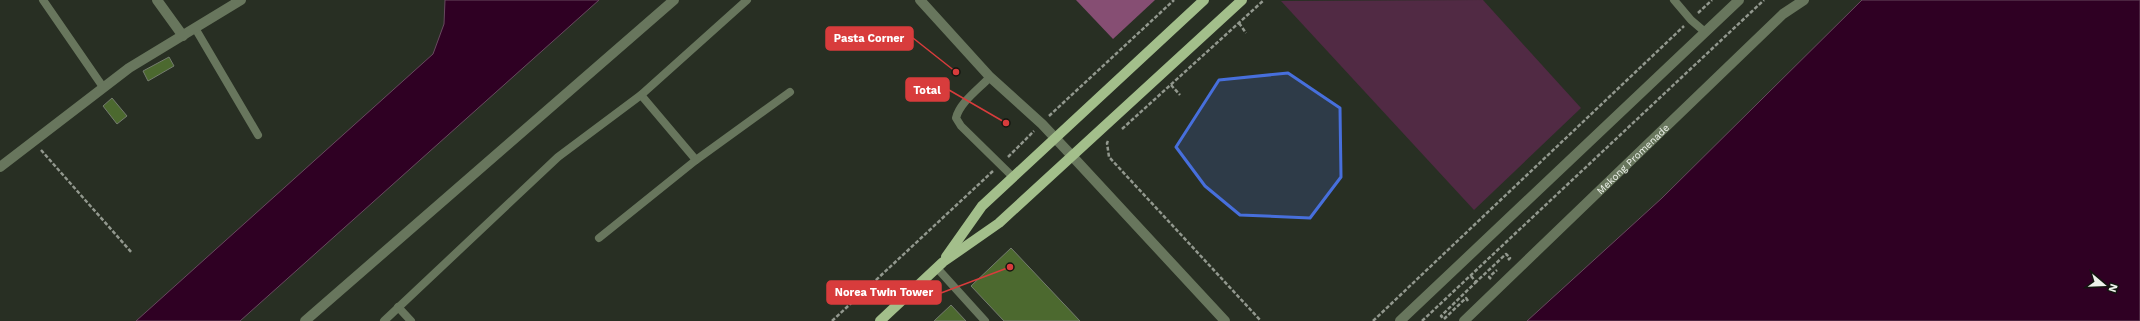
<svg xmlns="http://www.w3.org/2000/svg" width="2140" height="321" font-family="'Work Sans',sans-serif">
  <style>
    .green { fill: #512a44 }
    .forest { fill: #864e73 }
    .water { fill: #2f0023; stroke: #68495f }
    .building { fill: #4c692f; stroke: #747c6e }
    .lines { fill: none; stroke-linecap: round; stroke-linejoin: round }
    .path { stroke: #92988e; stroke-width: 2.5; stroke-dasharray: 4 2; stroke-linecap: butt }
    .service { stroke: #68765d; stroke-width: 8 }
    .pedestrian { stroke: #68765d; stroke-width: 10 }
    .minor { stroke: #68765d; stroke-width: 10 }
    .tertiary { stroke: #68765d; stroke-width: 10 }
    .primary { stroke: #a3bf8b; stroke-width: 10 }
    .marked { fill: #476fdc; fill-opacity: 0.2; stroke: #476fdc; stroke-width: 3; stroke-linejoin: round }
    .labels { text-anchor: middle; stroke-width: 3; stroke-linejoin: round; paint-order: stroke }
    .street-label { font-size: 10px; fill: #eef3eb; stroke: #131610 }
    .leader { fill: none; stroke: #d83c3c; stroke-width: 1.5 }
    .callout-dot { fill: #d83c3c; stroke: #131610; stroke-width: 1.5 }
    .callout { fill: #d83c3c; stroke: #d83c3c; stroke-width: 1.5 }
    .callout-label { font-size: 11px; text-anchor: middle; font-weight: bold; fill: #fff }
  </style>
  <rect width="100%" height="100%" fill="#282f23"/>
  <polygon class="green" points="1483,0 1581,108 1474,210 1281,1"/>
  <polygon class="forest" points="1076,0 1155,0 1113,39"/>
  <g class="water">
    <polygon points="445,0 599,0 240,321 136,321 433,54 444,24"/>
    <polygon points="1862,0 2140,0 2140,321 1527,321 1662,198"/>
  </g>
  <g class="building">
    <polygon points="169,57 174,66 148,81 143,71"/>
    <polygon points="112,98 127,116 117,124 103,106"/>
    <polygon points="1011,248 1080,321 1004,321 971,286"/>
    <polygon points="951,305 966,321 934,321"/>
  </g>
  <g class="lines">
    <g class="path">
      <polyline points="1698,13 1712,0"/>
      <polyline points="1239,23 1246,33"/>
      <polyline points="1171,85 1180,95"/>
      <polyline points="1049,116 1174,0"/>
      <polyline points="1122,129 1264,0"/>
      <polyline points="1108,141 1107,143 1109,157 1261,321"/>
      <polyline points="41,150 132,253"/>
      <polyline points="1008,157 1034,131"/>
      <polyline points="1471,276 1476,282 1506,254 1510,258 1508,260"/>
      <polyline points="1491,279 1489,277 1497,270"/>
      <polyline points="1468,301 1466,298 1444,319 1441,316 1476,282"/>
      <polyline points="832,321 993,171"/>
      <polyline points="1373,321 1684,26"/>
      <polyline points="1422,321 1764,0"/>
    </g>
    <g class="service">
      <polyline points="43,0 103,87"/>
      <polyline points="1674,0 1691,20 1705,32"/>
      <polyline points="195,28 258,135"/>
      <path d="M990 77C979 89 960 102 956 118L961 126 1013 177"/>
      <polyline points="641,95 696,160 790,92"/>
      <polyline points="599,238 696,160"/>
      <polyline points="937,268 985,321"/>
      <polyline points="398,307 411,321"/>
      <polyline points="384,321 558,157 641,95 747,0"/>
    </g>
    <path class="pedestrian" id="s1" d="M1464 321 1783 14 1804 0"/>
    <g class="minor">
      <polyline points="157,0 183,36"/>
      <polyline points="920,0 990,77 1042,124 1073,157 1225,321"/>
      <polyline points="305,321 674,0"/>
      <polyline points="1400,321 1739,0"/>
    </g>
    <polyline class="tertiary" points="0,167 129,68 241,0"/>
    <g class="primary">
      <polyline points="946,257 982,206 1204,0"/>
      <polyline points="880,321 943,262 999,223 1242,0"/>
    </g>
  </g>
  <path class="marked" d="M1288 73 1340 108 1341 177 1310 218 1240 215 1205 186 1176 147 1219 80Z"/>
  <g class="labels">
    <g class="street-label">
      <text dy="4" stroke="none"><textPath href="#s1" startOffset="234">Mekong Promenade</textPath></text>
    </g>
  </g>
  <path class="leader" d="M956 72L913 38M1006 123L949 90M1010 267L941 293"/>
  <g class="callout-dot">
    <circle cx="956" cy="72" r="4"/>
    <circle cx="1006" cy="123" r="4"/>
    <circle cx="1010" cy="267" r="4"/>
  </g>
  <g class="callout">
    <rect x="826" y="27" width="87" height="23" rx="4"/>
    <rect x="906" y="78" width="43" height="23" rx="4"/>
    <rect x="827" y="281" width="114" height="23" rx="4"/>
  </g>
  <g class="callout-label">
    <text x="869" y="42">Pasta Corner</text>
    <text x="927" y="94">Total</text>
    <text x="884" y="296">Norea Twin Tower</text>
  </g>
  <g transform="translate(2104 285) rotate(109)" stroke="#131610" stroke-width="3" paint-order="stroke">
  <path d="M0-3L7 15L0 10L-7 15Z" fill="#eef3eb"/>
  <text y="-6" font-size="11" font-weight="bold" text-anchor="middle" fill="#eef3eb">N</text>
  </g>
</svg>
